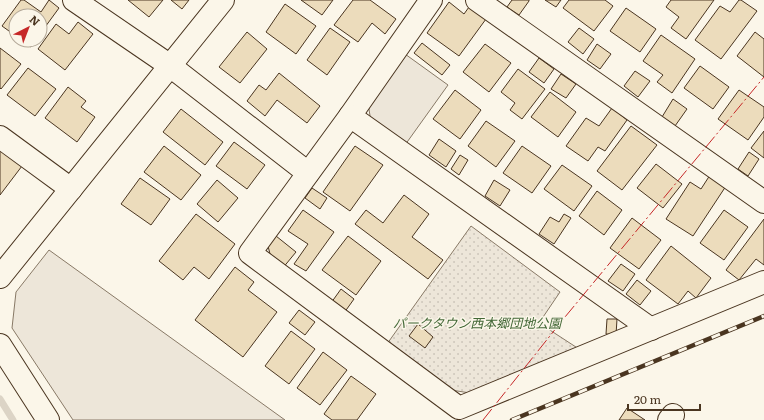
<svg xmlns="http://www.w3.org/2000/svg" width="764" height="420" font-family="Literata,'Noto Sans JP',serif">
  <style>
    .green { fill: #ede6d9; stroke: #887966 }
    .park { fill: url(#park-dots); stroke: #887966 }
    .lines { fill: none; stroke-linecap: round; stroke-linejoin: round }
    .stream { stroke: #dcd4c6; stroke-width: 7 }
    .building { fill: #ecdcbc; stroke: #4a3520 }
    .minor-casing { stroke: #4a3520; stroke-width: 24 }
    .minor { stroke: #fbf6e9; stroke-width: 22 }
    .rail-casing { stroke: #4a3520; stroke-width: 4.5 }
    .rail { stroke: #fbf6e9; stroke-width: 3; stroke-dasharray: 9; stroke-linecap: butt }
    .power { stroke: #c62828; stroke-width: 1; stroke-dasharray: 14 3 2 3; stroke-linecap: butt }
    .labels { text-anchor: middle; stroke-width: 3; stroke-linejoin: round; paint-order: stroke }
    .park-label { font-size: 13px; font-style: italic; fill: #436837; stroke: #fbf6e9 }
  </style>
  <defs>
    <pattern id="park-dots" width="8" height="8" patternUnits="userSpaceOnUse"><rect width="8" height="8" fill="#ede6d9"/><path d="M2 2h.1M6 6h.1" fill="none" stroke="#cdc6ba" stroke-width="1.8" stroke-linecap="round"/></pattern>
  </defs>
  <rect width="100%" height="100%" fill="#fbf6e9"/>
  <g class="green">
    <polygon points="405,54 448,85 405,145 371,122 368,103"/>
    <polygon points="49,250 285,420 73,420 12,328 16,292"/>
  </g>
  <polygon class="park" points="471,226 560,292 539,323 579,349 470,393 451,390 387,344"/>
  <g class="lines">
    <polyline class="stream" points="0,399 13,420"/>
  </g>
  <g class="building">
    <polygon points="21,0 24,0 41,12 49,0 59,8 40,34 40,16 16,16 16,36 2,26"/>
    <polygon points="128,0 163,0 149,17"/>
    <polygon points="171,0 189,0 182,9"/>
    <polygon points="301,0 333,0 322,15"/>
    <polygon points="353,0 370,0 396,19 385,34 372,23 358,42 334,25"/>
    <polygon points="512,0 529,0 529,1 519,15 507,7"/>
    <polygon points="545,0 561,0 556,7"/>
    <polygon points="569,0 605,0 613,6 594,31 563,8"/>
    <polygon points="671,0 714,0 686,39 671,28 679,17 666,7"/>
    <polygon points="739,0 741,0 757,11 721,59 695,40 720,6 730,12"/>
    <polygon points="449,2 464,14 469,7 486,19 459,56 427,33"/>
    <polygon points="285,4 316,26 296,54 266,32"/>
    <polygon points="626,8 656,29 640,52 610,31"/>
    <polygon points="78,22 93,34 65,70 38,49 56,24 69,34"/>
    <polygon points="330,28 350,42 327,75 307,60"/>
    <polygon points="579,28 594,39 583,54 568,42"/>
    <polygon points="247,32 267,49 240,83 219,67"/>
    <polygon points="755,32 764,39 764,77 737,56"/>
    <polygon points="661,35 695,59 672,93 657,82 663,75 643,61"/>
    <polygon points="21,40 36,40 31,47"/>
    <polygon points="422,43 450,65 442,75 414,53"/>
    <polygon points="485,44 511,63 489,92 463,72"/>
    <polygon points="597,44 611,54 600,69 587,60"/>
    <polygon points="0,48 21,64 1,89 0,88"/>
    <polygon points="539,58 554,69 544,83 529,72"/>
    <polygon points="700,66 729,87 713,109 684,88"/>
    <polygon points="28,68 56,89 35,116 7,95"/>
    <polygon points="518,69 545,89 522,119 510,110 515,103 501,92"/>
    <polygon points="635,71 650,81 638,97 624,86"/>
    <polygon points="279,73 320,106 307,123 277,100 265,116 247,101 259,85 266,90"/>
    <polygon points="561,74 576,84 566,98 551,89"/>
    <polygon points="68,87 86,101 81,107 95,117 77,142 45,118"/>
    <polygon points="455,90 481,110 460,139 433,119"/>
    <polygon points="739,90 764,107 764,117 748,140 718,119"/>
    <polygon points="550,92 576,112 558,137 531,117"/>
    <polygon points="673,99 687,109 675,126 662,117"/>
    <polygon points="612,108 627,120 605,151 598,147 588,161 566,146 586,118 599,126"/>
    <polygon points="181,109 223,142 205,165 163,132"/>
    <polygon points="486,121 515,141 496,167 468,146"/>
    <polygon points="631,126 657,145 622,190 597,171"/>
    <polygon points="764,131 764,158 751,148"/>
    <polygon points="439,139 456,151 446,167 429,155"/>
    <polygon points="234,142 265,165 247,189 216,166"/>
    <polygon points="164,146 201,175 181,200 144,172"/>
    <polygon points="355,146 383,165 350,211 323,192"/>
    <polygon points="522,146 551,166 532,193 503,173"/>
    <polygon points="0,150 22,166 0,195"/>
    <polygon points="749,152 759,159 748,176 738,169"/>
    <polygon points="460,155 468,160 459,175 451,169"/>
    <polygon points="656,164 682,184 663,208 637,188"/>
    <polygon points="562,165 592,186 574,211 544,189"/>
    <polygon points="710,175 726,186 693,236 666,219 690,182 701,189"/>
    <polygon points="140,178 170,199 151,225 121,204"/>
    <polygon points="217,180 238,198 218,222 197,204"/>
    <polygon points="494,180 510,190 500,206 485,196"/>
    <polygon points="312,188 327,198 320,209 305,198"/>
    <polygon points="597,191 622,210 604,235 579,216"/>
    <polygon points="404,195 429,214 412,237 443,260 428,279 355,224 366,210 383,223"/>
    <polygon points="303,210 334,232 306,271 294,264 308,244 288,231"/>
    <polygon points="724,210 748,227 724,260 700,243"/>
    <polygon points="196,214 235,244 209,279 194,267 183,280 159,261"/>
    <polygon points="564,214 571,218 554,244 539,234 550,217 559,222"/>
    <polygon points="632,218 661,240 639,269 610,248"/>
    <polygon points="764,219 764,265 756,259 739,280 726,270"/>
    <polygon points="276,236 296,252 282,269 272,262 268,246"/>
    <polygon points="348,236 381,261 356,295 322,270"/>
    <polygon points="671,246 711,278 696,298 688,291 678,304 646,280"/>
    <polygon points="621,264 635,274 623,291 608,281"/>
    <polygon points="235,267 254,282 248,290 277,312 243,357 195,320"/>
    <polygon points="637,280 651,291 640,305 626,294"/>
    <polygon points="341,289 354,299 344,313 331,303"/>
    <polygon points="299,310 315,322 305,335 289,323"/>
    <polygon points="607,319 617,319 616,335 606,334"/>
    <polygon points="418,324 433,337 425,348 409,336"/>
    <polygon points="291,331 315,349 289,384 265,366"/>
    <polygon points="323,352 347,370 320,405 297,388"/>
    <polygon points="351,376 376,394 357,420 332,420 324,414"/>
    <polygon points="627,408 645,420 619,420"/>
  </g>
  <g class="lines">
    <defs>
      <g id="minor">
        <polyline points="74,0 169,65 308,173"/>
        <polyline points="431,0 350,116 250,253 459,408 764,282"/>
        <polyline points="477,0 764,202"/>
        <polyline points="350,116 651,329"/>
        <polyline points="0,137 71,189"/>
        <polyline points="0,277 223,0"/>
        <polyline points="0,345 48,420"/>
        <polyline points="669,420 673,415"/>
      </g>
    </defs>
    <use href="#minor" class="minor-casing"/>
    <use href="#minor" class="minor"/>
    <defs>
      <polyline id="rail" points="512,420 764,316"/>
    </defs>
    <use href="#rail" class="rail-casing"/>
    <use href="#rail" class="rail"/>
    <polyline class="power" points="483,420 565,317 764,77"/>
  </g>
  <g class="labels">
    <g class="park-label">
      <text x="477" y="328">パークタウン西本郷団地公園</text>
    </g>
  </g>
  <g transform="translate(28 28) rotate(42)"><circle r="19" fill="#fbf6e9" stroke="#b4a999"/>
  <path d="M0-3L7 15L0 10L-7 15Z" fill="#c62828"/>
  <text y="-6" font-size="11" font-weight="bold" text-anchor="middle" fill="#4a3520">N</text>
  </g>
  <path d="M628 404v6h72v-6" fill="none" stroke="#4a3520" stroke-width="2"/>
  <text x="634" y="404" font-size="12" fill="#4a3520" stroke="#fbf6e9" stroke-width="3" paint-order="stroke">20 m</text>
</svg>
